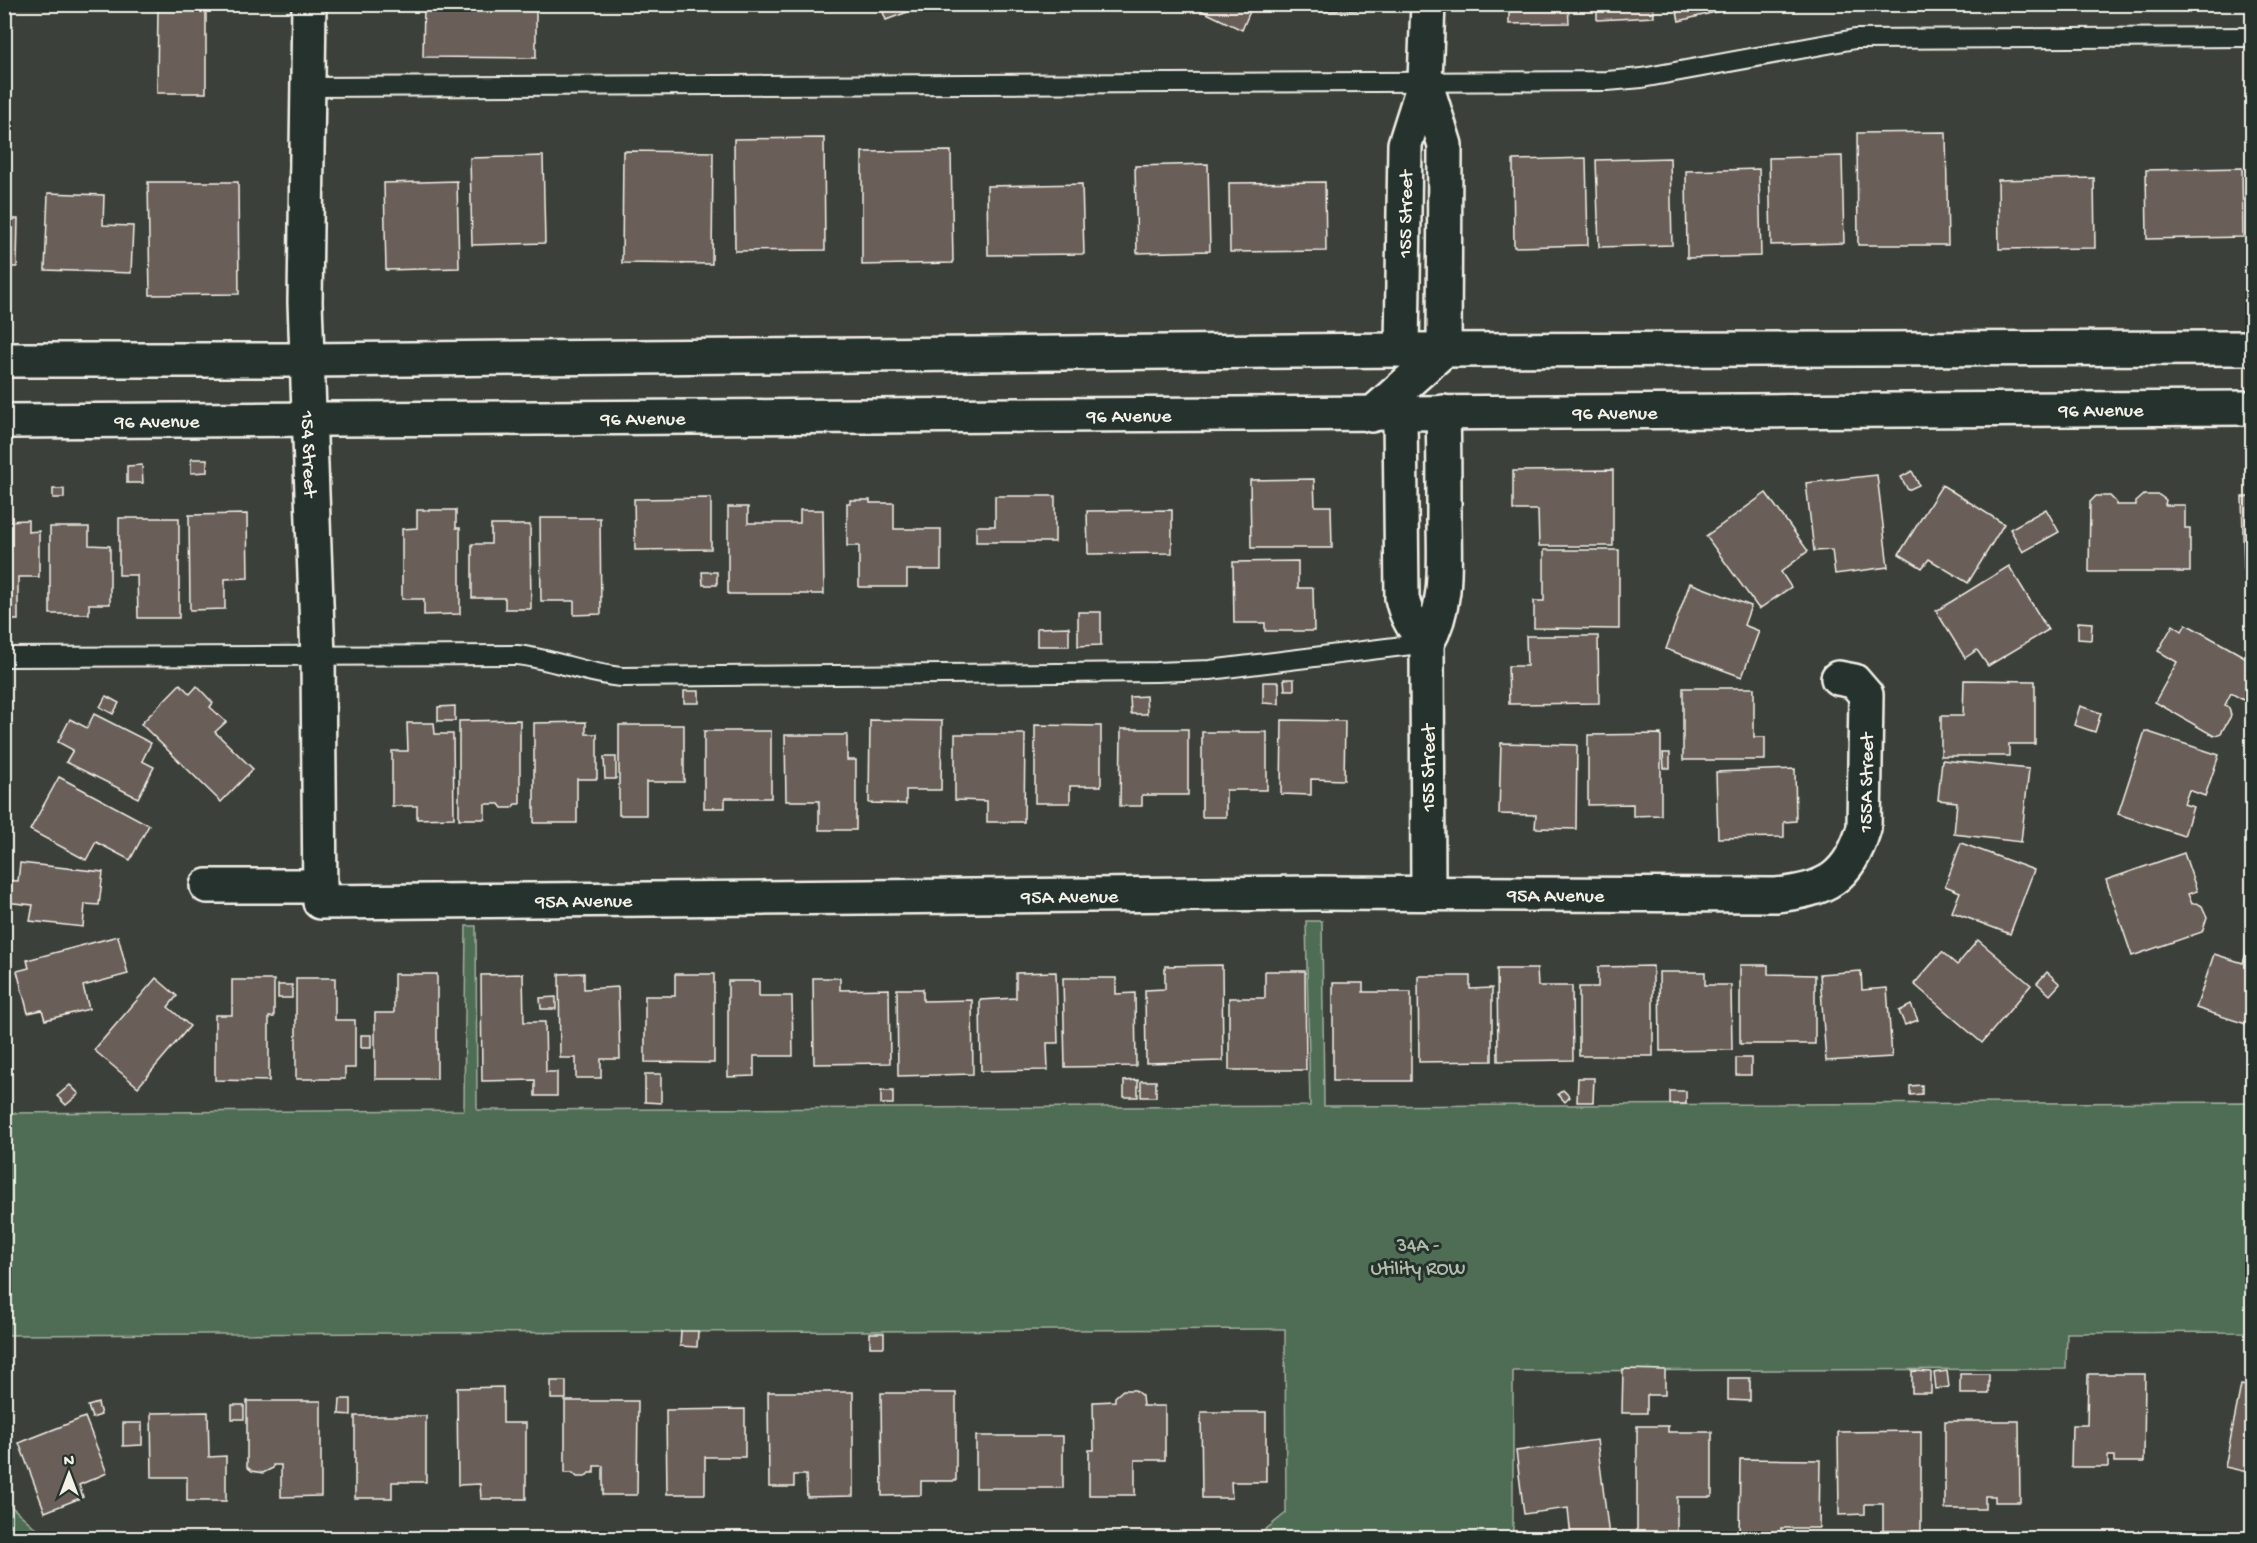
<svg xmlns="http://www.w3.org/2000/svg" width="2257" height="1543" font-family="'Gochi Hand',sans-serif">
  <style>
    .green { fill: #506d55; stroke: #a2af9e; stroke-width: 1.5 }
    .building { fill: #6b5e58; stroke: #f4f1e8; stroke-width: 1.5 }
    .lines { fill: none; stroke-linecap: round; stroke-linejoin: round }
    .lane-casing { stroke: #f4f1e8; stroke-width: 22 }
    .street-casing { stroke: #f4f1e8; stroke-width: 38 }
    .secondary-casing { stroke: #f4f1e8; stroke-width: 38 }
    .lane { stroke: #26332d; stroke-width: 18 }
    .street { stroke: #26332d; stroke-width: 33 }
    .secondary { stroke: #26332d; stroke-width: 33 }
    .labels { text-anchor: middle; stroke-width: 6; stroke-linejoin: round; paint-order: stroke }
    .street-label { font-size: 20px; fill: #f4f1e8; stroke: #26332d }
    .park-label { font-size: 20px; fill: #b2bcad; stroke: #26332d }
  </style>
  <rect width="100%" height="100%" fill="#3b403a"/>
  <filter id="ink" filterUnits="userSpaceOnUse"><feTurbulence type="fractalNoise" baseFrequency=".0167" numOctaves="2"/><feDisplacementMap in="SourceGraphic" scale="12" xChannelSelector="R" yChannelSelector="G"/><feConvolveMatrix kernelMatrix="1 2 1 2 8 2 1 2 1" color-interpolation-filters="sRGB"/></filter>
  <g filter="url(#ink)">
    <g class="green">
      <polygon points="1306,921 1322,921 1324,1106 2252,1102 2252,1332 2067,1333 2066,1369 1513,1371 1513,1538 1255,1538 1286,1513 1285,1329 5,1335 4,1113 464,1110 466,926 476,926 477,1110 1310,1106"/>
      <polygon points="4,1501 5,1501 47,1538 5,1538"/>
    </g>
    <g class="building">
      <polygon points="158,4 206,4 206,93 157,93"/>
      <polygon points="424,4 536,4 536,58 423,57"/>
      <polygon points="880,4 929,4 886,20"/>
      <polygon points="1188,4 1253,4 1242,30"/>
      <polygon points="1297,4 1357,4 1357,10 1297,12"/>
      <polygon points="1509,4 1568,4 1569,23 1509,24"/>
      <polygon points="1597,4 1653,4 1654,17 1597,20"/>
      <polygon points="1675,4 1736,4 1736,7 1679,21"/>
      <polygon points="1745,4 1767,4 1746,10"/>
      <polygon points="1946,132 1948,245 1858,245 1857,133"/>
      <polygon points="824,138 825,250 735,251 734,139"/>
      <polygon points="623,151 713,152 712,264 622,263"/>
      <polygon points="951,151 953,263 862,265 862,152"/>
      <polygon points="543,156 545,243 472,245 470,158"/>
      <polygon points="1842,156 1844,243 1771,245 1769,158"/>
      <polygon points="1586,158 1588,245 1514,247 1513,160"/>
      <polygon points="1670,158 1672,245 1599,247 1596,160"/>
      <polygon points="1208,164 1210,251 1137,253 1135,166"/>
      <polygon points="2242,168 2243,237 2147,239 2146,170"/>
      <polygon points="1759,169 1761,256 1687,258 1686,171"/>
      <polygon points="2094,178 2095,248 1999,249 1998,180"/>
      <polygon points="457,181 459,268 386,270 384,183"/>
      <polygon points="148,182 238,182 239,294 150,295"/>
      <polygon points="1325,182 1326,251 1230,252 1229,183"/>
      <polygon points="1082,184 1084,254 988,255 987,186"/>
      <polygon points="48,193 104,195 103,225 133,226 131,273 45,270"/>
      <polygon points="4,219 18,219 17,267 4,267"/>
      <polygon points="191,459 207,459 207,472 191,473"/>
      <polygon points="142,465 143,483 127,483 127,466"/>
      <polygon points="1613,470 1613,546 1539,546 1538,510 1513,510 1513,471"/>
      <polygon points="1912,471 1919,485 1908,490 1901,477"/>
      <polygon points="1877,475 1888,567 1835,574 1832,550 1814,551 1806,483"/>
      <polygon points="1314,479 1315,506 1331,506 1332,548 1251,548 1250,480"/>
      <polygon points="1942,485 2004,524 1968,583 1929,559 1922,568 1899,554"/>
      <rect x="53" y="489" width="11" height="9"/>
      <polygon points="1766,493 1808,551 1781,572 1791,587 1759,609 1706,536"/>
      <polygon points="2252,493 2252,569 2244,569 2242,497 2250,497"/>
      <polygon points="2144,495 2159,495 2166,500 2165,505 2185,505 2185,528 2190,528 2190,572 2089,572 2090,502 2096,496 2110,496 2116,502 2116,505 2136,505 2136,502"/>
      <polygon points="995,496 1055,496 1055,542 976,542 976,526 995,526"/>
      <polygon points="711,498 711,549 635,550 634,499"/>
      <polygon points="850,500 870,500 870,503 894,503 894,529 941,529 941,570 907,570 907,587 859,587 859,546 847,546 847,503 850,503"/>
      <polygon points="728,507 748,507 748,523 800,523 800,510 823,510 824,594 728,594"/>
      <polygon points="2046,509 2059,532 2023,552 2010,529"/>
      <polygon points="417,510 456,510 456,528 460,528 460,614 424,615 424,599 402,599 402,529 417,528"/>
      <polygon points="1172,510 1172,553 1088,554 1087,511"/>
      <polygon points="247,514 248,578 225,579 225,609 190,610 189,515"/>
      <polygon points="119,518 179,518 179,618 138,618 137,575 119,575"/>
      <polygon points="540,518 600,518 601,614 574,615 574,601 541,601"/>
      <polygon points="28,520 28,532 39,531 39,577 18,577 18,620 4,620 4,521"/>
      <polygon points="491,525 530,525 531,609 505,609 505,598 472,598 472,544 491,544"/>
      <polygon points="50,527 89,527 89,545 110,546 110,604 89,604 89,614 50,614"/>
      <polygon points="1544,550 1619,550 1619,629 1534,628 1534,601 1544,601"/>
      <polygon points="1298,561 1298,588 1313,588 1314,631 1265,631 1265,623 1234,623 1233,562"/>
      <polygon points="2009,566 2048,630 1988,666 1977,650 1965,658 1936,611"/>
      <polygon points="702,572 717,572 717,585 703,585"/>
      <polygon points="1690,583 1751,606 1744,625 1759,631 1742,677 1666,649"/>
      <polygon points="1078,612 1101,612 1101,645 1078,646"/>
      <polygon points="2078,622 2092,623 2091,640 2078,639"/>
      <polygon points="2186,624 2252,661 2252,705 2231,693 2225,705 2229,708 2231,716 2221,733 2214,736 2155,702 2177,662 2158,651 2173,625 2182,631"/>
      <polygon points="1069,627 1069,646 1037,646 1037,628"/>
      <polygon points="1526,636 1598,636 1599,703 1509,704 1508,666 1527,666"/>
      <polygon points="1284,679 1294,679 1294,690 1285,690"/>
      <polygon points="1964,680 2035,681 2035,744 2009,744 2009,756 1941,756 1941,716 1963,716"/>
      <polygon points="1263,682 1279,682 1279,704 1263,703"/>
      <polygon points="180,684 190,694 197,686 213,703 210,707 226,722 215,732 253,769 221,802 141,724"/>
      <polygon points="1683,688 1754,688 1754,737 1765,737 1765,760 1683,760"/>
      <rect x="684" y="691" width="15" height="12"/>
      <polygon points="106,696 119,703 113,714 100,707"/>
      <polygon points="1146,696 1147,714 1131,714 1130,697"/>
      <polygon points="455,706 455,721 438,721 438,707"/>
      <polygon points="2080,706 2101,713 2095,732 2074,725"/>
      <polygon points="94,714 151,743 142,761 154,767 138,798 66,762 73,750 58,742 70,719 87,728"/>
      <polygon points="520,720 520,804 515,804 512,808 502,808 499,804 485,804 485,819 459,819 459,721"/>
      <polygon points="870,720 942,721 941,790 906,790 906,804 869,803"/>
      <polygon points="1282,720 1345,721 1344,780 1311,779 1311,795 1281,794"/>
      <polygon points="586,722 586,734 597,734 597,779 577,779 577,823 534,823 534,723"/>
      <polygon points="407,723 434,723 435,734 453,734 454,818 417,819 417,806 392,806 392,751 408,751"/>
      <polygon points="619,725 684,725 684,782 646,782 646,815 619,815"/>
      <polygon points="1035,725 1101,726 1101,786 1070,786 1070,803 1035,803"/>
      <polygon points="1121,729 1188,729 1188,795 1142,795 1142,806 1120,806"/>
      <polygon points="704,731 771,731 771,798 725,798 725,808 704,808"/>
      <polygon points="2145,731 2219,755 2205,796 2189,790 2184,804 2193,807 2184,836 2118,814"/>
      <polygon points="1202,732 1267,732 1267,790 1226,790 1226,817 1202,817"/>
      <polygon points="955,734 1025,734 1024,822 987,822 987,801 955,800"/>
      <polygon points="1661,734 1661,815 1633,816 1633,804 1588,805 1588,735"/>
      <polygon points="785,735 847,735 847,760 856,760 856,830 819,830 819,801 786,801"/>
      <polygon points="1501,743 1577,745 1576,829 1535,828 1536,815 1499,814"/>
      <polygon points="1663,753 1670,753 1670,768 1664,768"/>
      <polygon points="604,757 616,757 616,779 605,779"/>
      <polygon points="1942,760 2029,769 2021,842 1954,834 1957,802 1938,800"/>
      <polygon points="1795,769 1796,821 1784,822 1784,837 1718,838 1716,772"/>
      <polygon points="59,777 149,825 130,860 96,842 86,860 30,830"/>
      <polygon points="1961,843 2034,870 2010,934 1952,912 1960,892 1945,886"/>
      <polygon points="2184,853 2197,891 2188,894 2192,904 2197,903 2202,906 2207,917 2202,932 2132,956 2106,880"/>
      <polygon points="20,863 103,872 99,905 85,904 83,927 30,921 33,905 4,902 4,880 18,881"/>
      <polygon points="118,936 128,974 83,986 89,1009 45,1020 42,1010 28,1013 17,971 29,968 27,960"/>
      <polygon points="2252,936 2252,1026 2196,1008 2214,954 2243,963"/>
      <polygon points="1978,940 2031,985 1982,1043 1914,984 1942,952 1957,965"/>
      <polygon points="1222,965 1223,1061 1146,1063 1145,990 1165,989 1165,966"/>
      <polygon points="1740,965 1768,965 1768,974 1815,975 1815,1044 1740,1044"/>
      <polygon points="1653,966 1653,1056 1579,1056 1579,987 1598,987 1598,967"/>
      <polygon points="1497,969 1537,969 1538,986 1572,986 1573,1060 1498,1061"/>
      <polygon points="1265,971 1305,971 1306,1070 1229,1070 1229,998 1265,998"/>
      <polygon points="1861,971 1862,990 1887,988 1892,1057 1826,1061 1820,974"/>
      <polygon points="1056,972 1058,1043 1047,1043 1048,1070 981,1071 980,1000 1016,998 1016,973"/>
      <polygon points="1659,972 1705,972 1705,985 1731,985 1732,1050 1660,1051"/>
      <polygon points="2047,972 2060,984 2050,995 2037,983"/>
      <polygon points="584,973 584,989 618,987 620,1059 601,1059 601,1078 576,1078 576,1058 560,1058 559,974"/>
      <polygon points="394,974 437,974 437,1079 375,1079 375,1013 394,1013"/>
      <polygon points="523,974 524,1022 545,1022 546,1072 557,1072 557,1096 535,1096 535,1080 482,1081 481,975"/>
      <polygon points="675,974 714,974 714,1063 645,1062 645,996 675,996"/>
      <polygon points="1418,976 1470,976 1470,989 1492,988 1492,1061 1419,1062"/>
      <polygon points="156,978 177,996 168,1007 190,1026 138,1087 94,1050"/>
      <polygon points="296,978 335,978 335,1020 355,1020 355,1068 345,1068 345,1079 296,1079"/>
      <polygon points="813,978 840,978 840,990 889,989 890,1063 814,1064"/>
      <polygon points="1063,978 1116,978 1116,994 1135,993 1136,1066 1065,1067"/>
      <polygon points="232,980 274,980 274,1017 269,1017 269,1081 215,1080 215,1015 232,1015"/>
      <polygon points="728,981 759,981 759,996 792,996 793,1056 754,1056 754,1076 728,1077"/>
      <polygon points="1333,983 1363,983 1363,992 1411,992 1411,1081 1333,1081"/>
      <rect x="278" y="985" width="14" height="13"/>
      <polygon points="897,989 923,989 923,1001 972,1000 973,1074 898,1076"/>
      <polygon points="556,997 556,1009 541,1009 540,998"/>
      <polygon points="1911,1005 1918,1020 1905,1025 1899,1011"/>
      <rect x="361" y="1035" width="10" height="13"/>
      <rect x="1736" y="1058" width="15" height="17"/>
      <polygon points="645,1074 661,1074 661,1103 645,1102"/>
      <polygon points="1578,1078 1594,1078 1593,1102 1577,1102"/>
      <polygon points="1138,1080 1138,1097 1124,1097 1124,1081"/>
      <rect x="1141" y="1081" width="15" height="16"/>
      <polygon points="70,1085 79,1094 66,1105 57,1096"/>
      <polygon points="1922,1085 1922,1094 1910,1095 1910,1086"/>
      <polygon points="1563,1090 1570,1097 1565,1102 1558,1094"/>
      <rect x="881" y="1091" width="12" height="13"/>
      <rect x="1670" y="1091" width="16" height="13"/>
      <polygon points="681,1331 698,1331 697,1347 680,1346"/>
      <rect x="870" y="1333" width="14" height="14"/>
      <polygon points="1623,1369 1665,1370 1665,1395 1647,1395 1647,1413 1622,1413"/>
      <polygon points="1912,1371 1931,1372 1931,1393 1912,1393"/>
      <polygon points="1947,1371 1949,1387 1936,1389 1934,1373"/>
      <rect x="1960" y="1374" width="29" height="20"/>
      <polygon points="2088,1374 2145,1374 2144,1462 2114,1462 2114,1456 2108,1456 2108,1467 2071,1467 2072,1425 2087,1425"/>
      <polygon points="1728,1378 1750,1378 1750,1401 1728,1400"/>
      <rect x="551" y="1381" width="15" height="18"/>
      <polygon points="2241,1385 2252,1387 2252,1473 2225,1467"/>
      <polygon points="503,1387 503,1423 526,1423 526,1499 481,1499 480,1484 458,1485 457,1388"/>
      <polygon points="1123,1390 1135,1390 1142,1396 1143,1406 1165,1406 1165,1460 1135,1460 1135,1495 1089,1495 1089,1450 1094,1450 1093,1402 1115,1401 1115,1397"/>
      <polygon points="768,1392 853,1392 853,1496 807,1497 806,1475 794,1475 794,1487 769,1487"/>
      <polygon points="881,1393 956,1393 956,1481 921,1481 921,1495 882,1496"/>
      <polygon points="340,1399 351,1399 351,1415 339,1414"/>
      <polygon points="247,1401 321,1401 321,1496 281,1497 281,1465 273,1465 273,1468 263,1473 252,1471 247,1467"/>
      <polygon points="565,1401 638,1401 637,1495 603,1495 603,1466 594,1466 594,1473 589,1473 585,1477 577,1477 573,1473 565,1473"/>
      <polygon points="98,1403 101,1415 92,1418 88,1406"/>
      <rect x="232" y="1405" width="12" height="14"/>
      <polygon points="745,1409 745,1457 705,1457 705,1494 667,1494 666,1410"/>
      <polygon points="208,1412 209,1457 226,1456 226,1501 187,1501 187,1477 152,1477 151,1413"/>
      <polygon points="1201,1412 1266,1412 1266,1482 1231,1482 1232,1498 1202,1498"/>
      <polygon points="355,1416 426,1416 426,1482 392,1482 392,1498 355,1498"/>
      <polygon points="85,1417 107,1473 79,1485 83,1497 45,1512 19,1443"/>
      <polygon points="1945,1421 2019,1421 2020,1502 1995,1502 1995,1496 1985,1496 1985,1509 1945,1509"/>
      <polygon points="123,1423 142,1423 142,1445 123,1446"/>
      <polygon points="1637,1426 1668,1426 1668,1432 1712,1432 1712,1497 1677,1497 1677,1536 1637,1536"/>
      <polygon points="1921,1431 1921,1531 1883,1531 1883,1504 1865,1504 1865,1514 1839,1515 1838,1432"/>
      <rect x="976" y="1436" width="87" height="52"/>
      <polygon points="1597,1440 1609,1536 1571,1538 1568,1508 1524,1514 1516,1451"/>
      <polygon points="1740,1459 1820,1460 1819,1528 1781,1528 1781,1538 1739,1538"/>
    </g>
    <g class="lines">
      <defs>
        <g id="lane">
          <polyline points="306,87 1607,81 1642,78 1855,39 2252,37"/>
          <path d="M4 657 517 655C553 659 586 674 622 677L1156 672 1210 670 1427 643"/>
        </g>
        <g id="street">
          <path id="s1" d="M309 4 305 302 318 657 320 902 1315 893 1776 895C1826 890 1849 878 1864 828L1866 695 1854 681 1838 678"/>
          <polyline points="1425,81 1445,145 1444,350"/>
          <path id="s2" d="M1402 350 1405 144 1425 81 1428 4"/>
          <path d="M1400 414 1402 598C1406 617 1414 629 1427 643"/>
          <polyline points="207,886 320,886"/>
          <path d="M1428 893 1427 643C1449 605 1444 560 1444 518 1444 482 1444 447 1443 412"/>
        </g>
        <g id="secondary">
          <polyline points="4,360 306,360 1402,350 2252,348"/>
          <polyline points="1371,415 1444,350"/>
          <path id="s3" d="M4 421 2252 408"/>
        </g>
      </defs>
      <use href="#lane" class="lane-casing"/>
      <use href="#street" class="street-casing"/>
      <use href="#secondary" class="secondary-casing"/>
      <use href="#lane" class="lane"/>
      <use href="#street" class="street"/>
      <use href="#secondary" class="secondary"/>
    </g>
  </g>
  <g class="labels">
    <g class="street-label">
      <text dy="7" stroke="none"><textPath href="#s2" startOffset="136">155 Street</textPath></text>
      <text dy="7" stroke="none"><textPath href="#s3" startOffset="2097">96 Avenue</textPath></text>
      <text dy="7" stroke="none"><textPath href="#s3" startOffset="1611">96 Avenue</textPath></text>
      <text dy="7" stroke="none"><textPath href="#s3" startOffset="1125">96 Avenue</textPath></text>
      <text dy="7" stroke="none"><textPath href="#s3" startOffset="639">96 Avenue</textPath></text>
      <text dy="7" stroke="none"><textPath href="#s3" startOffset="153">96 Avenue</textPath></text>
      <text dy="7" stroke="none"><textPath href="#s1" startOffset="450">154 Street</textPath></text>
      <text transform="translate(1427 768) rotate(-90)" y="7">155 Street</text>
      <text dy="7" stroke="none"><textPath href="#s1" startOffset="2520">155A Street</textPath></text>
      <text dy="7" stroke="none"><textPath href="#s1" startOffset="2134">95A Avenue</textPath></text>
      <text dy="7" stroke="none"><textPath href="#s1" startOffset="1648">95A Avenue</textPath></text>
      <text dy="7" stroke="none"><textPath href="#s1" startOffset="1162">95A Avenue</textPath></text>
    </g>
    <g class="park-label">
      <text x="1418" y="1251">34A -<tspan x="1418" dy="23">Utility ROW</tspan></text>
    </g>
  </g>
  <rect width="2257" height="1543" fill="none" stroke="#26332d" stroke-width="24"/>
  <rect x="12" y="12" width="2233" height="1519" fill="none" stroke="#f4f1e8" stroke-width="2" filter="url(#ink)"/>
  <g transform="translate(69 1474)" stroke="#26332d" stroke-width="4.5" paint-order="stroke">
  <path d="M0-4.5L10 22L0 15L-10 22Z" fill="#f4f1e8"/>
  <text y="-9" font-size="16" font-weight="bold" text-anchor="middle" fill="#f4f1e8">N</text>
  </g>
</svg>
